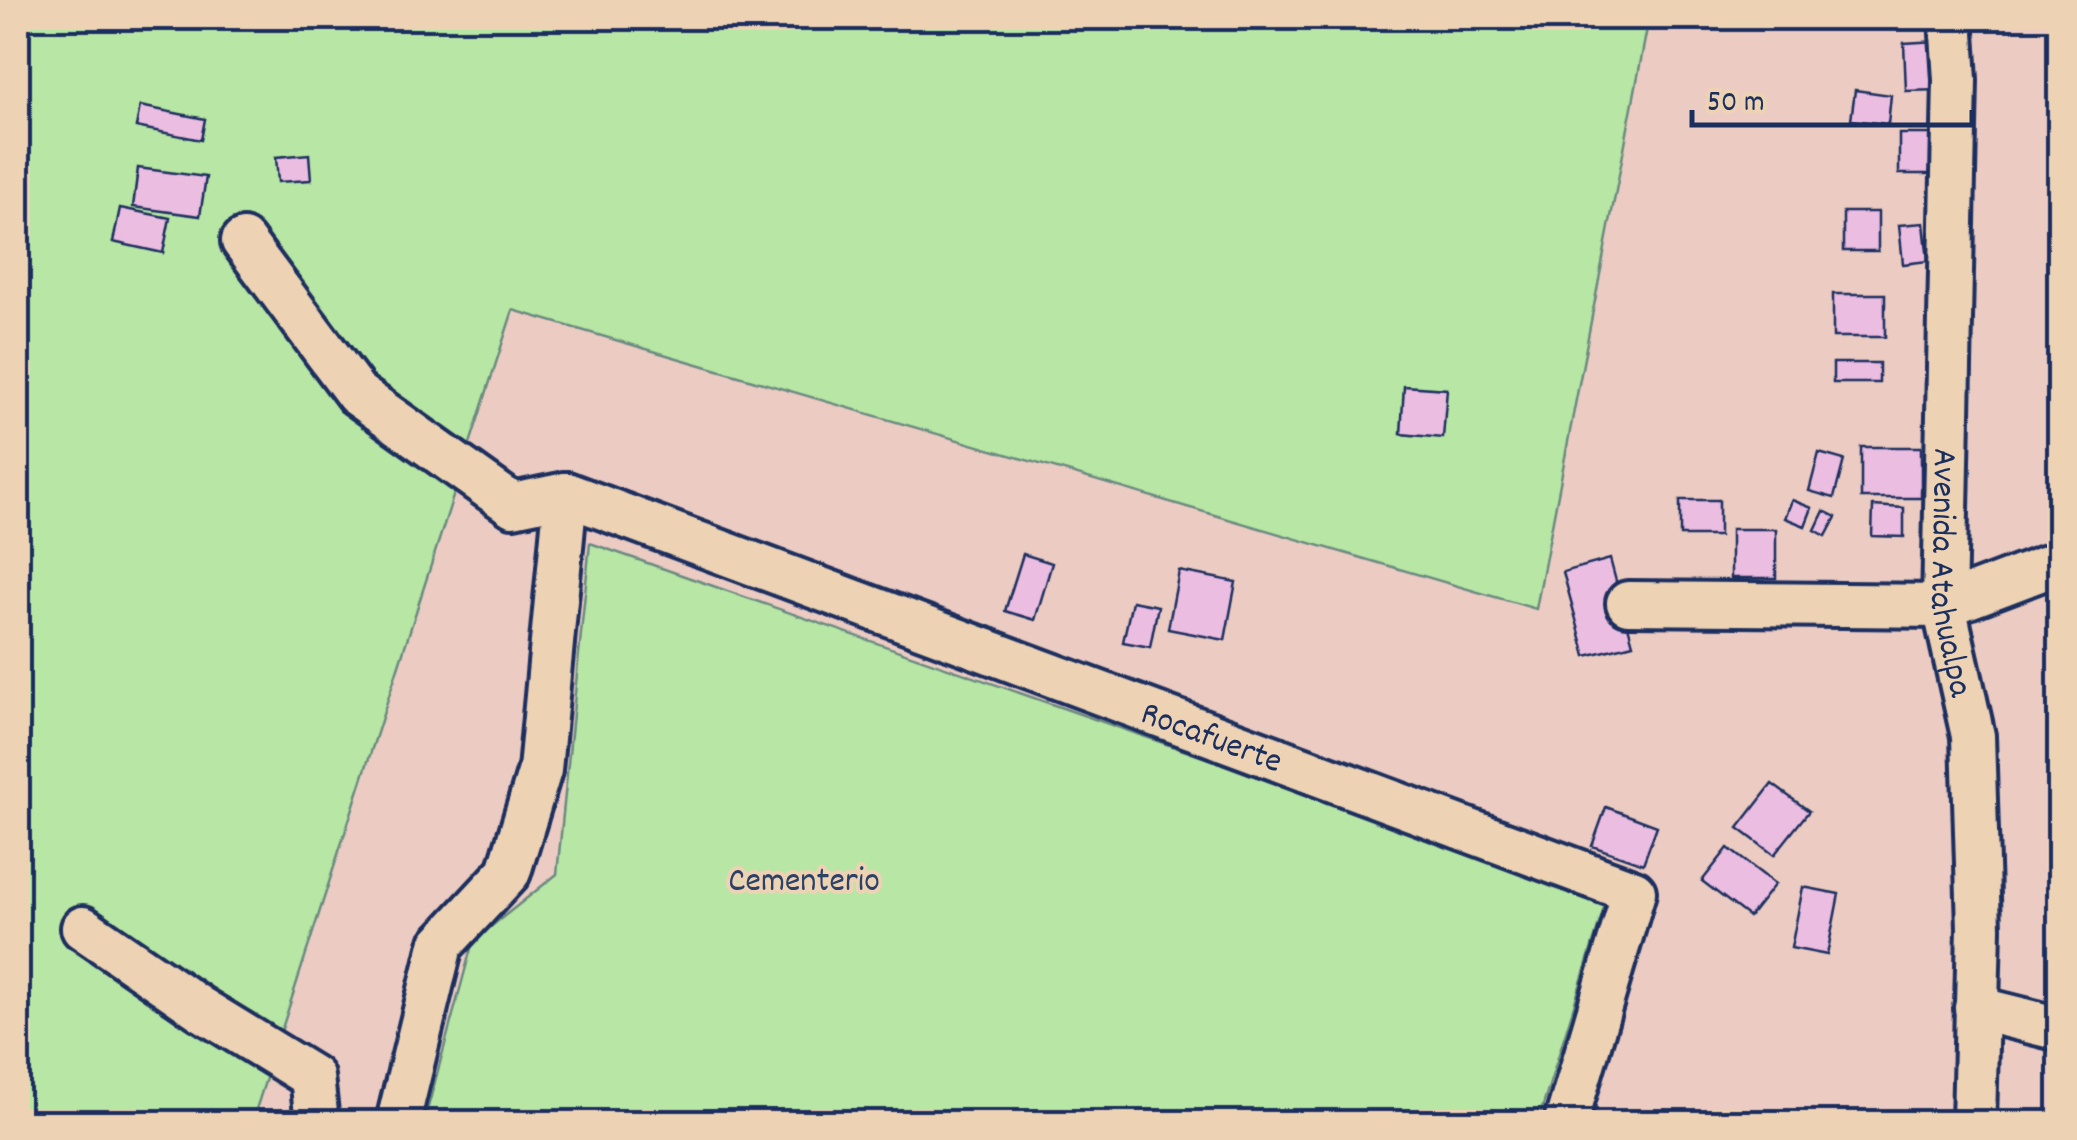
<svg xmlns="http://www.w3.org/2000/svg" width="2077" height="1140" font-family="Dekko,sans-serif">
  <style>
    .green { fill: #b8e6a4; stroke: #6a8a81; stroke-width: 2.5 }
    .building { fill: #ebbde1; stroke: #1b2f5e; stroke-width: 2.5 }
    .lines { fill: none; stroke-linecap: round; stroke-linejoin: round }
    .minor-casing { stroke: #1b2f5e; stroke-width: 50 }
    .minor { stroke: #edd3b4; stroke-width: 42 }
    .labels { text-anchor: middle; stroke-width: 8; stroke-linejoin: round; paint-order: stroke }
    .street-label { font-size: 35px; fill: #1b2f5e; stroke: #edd3b4 }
    .park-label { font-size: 35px; fill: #2b4165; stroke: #edd3b4 }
  </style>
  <rect width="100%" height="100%" fill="#ecccc2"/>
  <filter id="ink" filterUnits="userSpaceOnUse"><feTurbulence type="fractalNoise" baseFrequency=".01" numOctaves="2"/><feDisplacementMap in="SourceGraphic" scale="20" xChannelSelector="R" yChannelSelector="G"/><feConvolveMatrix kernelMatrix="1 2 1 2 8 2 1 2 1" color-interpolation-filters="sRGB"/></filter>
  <g filter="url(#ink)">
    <g class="green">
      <polygon points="18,18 1649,18 1536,609 513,310 252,1122 18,1122"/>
      <polygon points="590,543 1607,898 1538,1122 424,1122 473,941 557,874"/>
    </g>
    <g class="building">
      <polygon points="1937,41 1940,90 1906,91 1904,43"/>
      <polygon points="1855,90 1891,95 1888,124 1851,120"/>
      <polygon points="140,106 205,119 201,140 136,127"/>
      <rect x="1899" y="134" width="41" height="40"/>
      <polygon points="309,154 311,180 278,182 276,157"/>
      <polygon points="138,168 206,177 200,216 133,207"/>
      <polygon points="120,208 170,218 163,253 113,242"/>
      <rect x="1843" y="212" width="35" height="39"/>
      <polygon points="1924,223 1928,261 1903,264 1899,225"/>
      <rect x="1833" y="294" width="52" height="43"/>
      <rect x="1833" y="363" width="46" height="20"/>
      <polygon points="1404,386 1447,389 1443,438 1401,434"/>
      <rect x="1861" y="447" width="60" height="51"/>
      <polygon points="1819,453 1844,460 1834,498 1809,491"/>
      <rect x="1680" y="500" width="39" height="36"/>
      <polygon points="1792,500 1812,508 1805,526 1785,518"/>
      <polygon points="1873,506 1904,508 1904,537 1872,536"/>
      <polygon points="1824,511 1836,517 1826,536 1815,530"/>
      <rect x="1731" y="529" width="45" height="49"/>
      <polygon points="1023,554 1052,563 1035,620 1005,611"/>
      <polygon points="1610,559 1633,644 1586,656 1563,572"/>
      <polygon points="1179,571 1236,582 1225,640 1168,629"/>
      <polygon points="1132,601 1158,606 1150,647 1123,642"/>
      <polygon points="1772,784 1809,811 1774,855 1738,828"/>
      <polygon points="1606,807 1657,826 1643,864 1592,846"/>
      <polygon points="1728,848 1775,884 1749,917 1702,881"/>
      <polygon points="1803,887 1839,894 1827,955 1791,948"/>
    </g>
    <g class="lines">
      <defs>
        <g id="minor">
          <path id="s1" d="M1951 18 1955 80 1944 606 1973 736 1979 928 1974 1122"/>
          <polyline points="243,241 357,394 513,505 566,494"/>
          <path id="s2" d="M566 494 1634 892 1566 1122"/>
          <polyline points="1628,603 1944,606 2060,562"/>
          <polyline points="83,928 201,1009 312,1077 317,1122"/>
          <polyline points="1976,1008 2060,1029"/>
          <polyline points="398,1122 441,945 509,872 540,770 566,494"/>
        </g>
      </defs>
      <use href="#minor" class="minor-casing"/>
      <use href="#minor" class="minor"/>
    </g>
  </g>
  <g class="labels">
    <g class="street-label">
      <text dy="12" stroke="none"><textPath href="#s1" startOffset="555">Avenida Atahualpa</textPath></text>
      <text dy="12" stroke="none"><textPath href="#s2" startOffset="690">Rocafuerte</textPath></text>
    </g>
    <g class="park-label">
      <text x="804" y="890">Cementerio</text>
    </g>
  </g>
  <rect width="2077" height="1140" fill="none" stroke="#edd3b4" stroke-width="60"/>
  <rect x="30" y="30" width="2017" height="1080" fill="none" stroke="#1b2f5e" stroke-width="4" filter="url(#ink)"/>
  <path d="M1692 110v15h280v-15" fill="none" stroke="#1b2f5e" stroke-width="5"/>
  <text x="1707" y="110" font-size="30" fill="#1b2f5e" stroke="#edd3b4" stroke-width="8" paint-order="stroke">50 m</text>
</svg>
